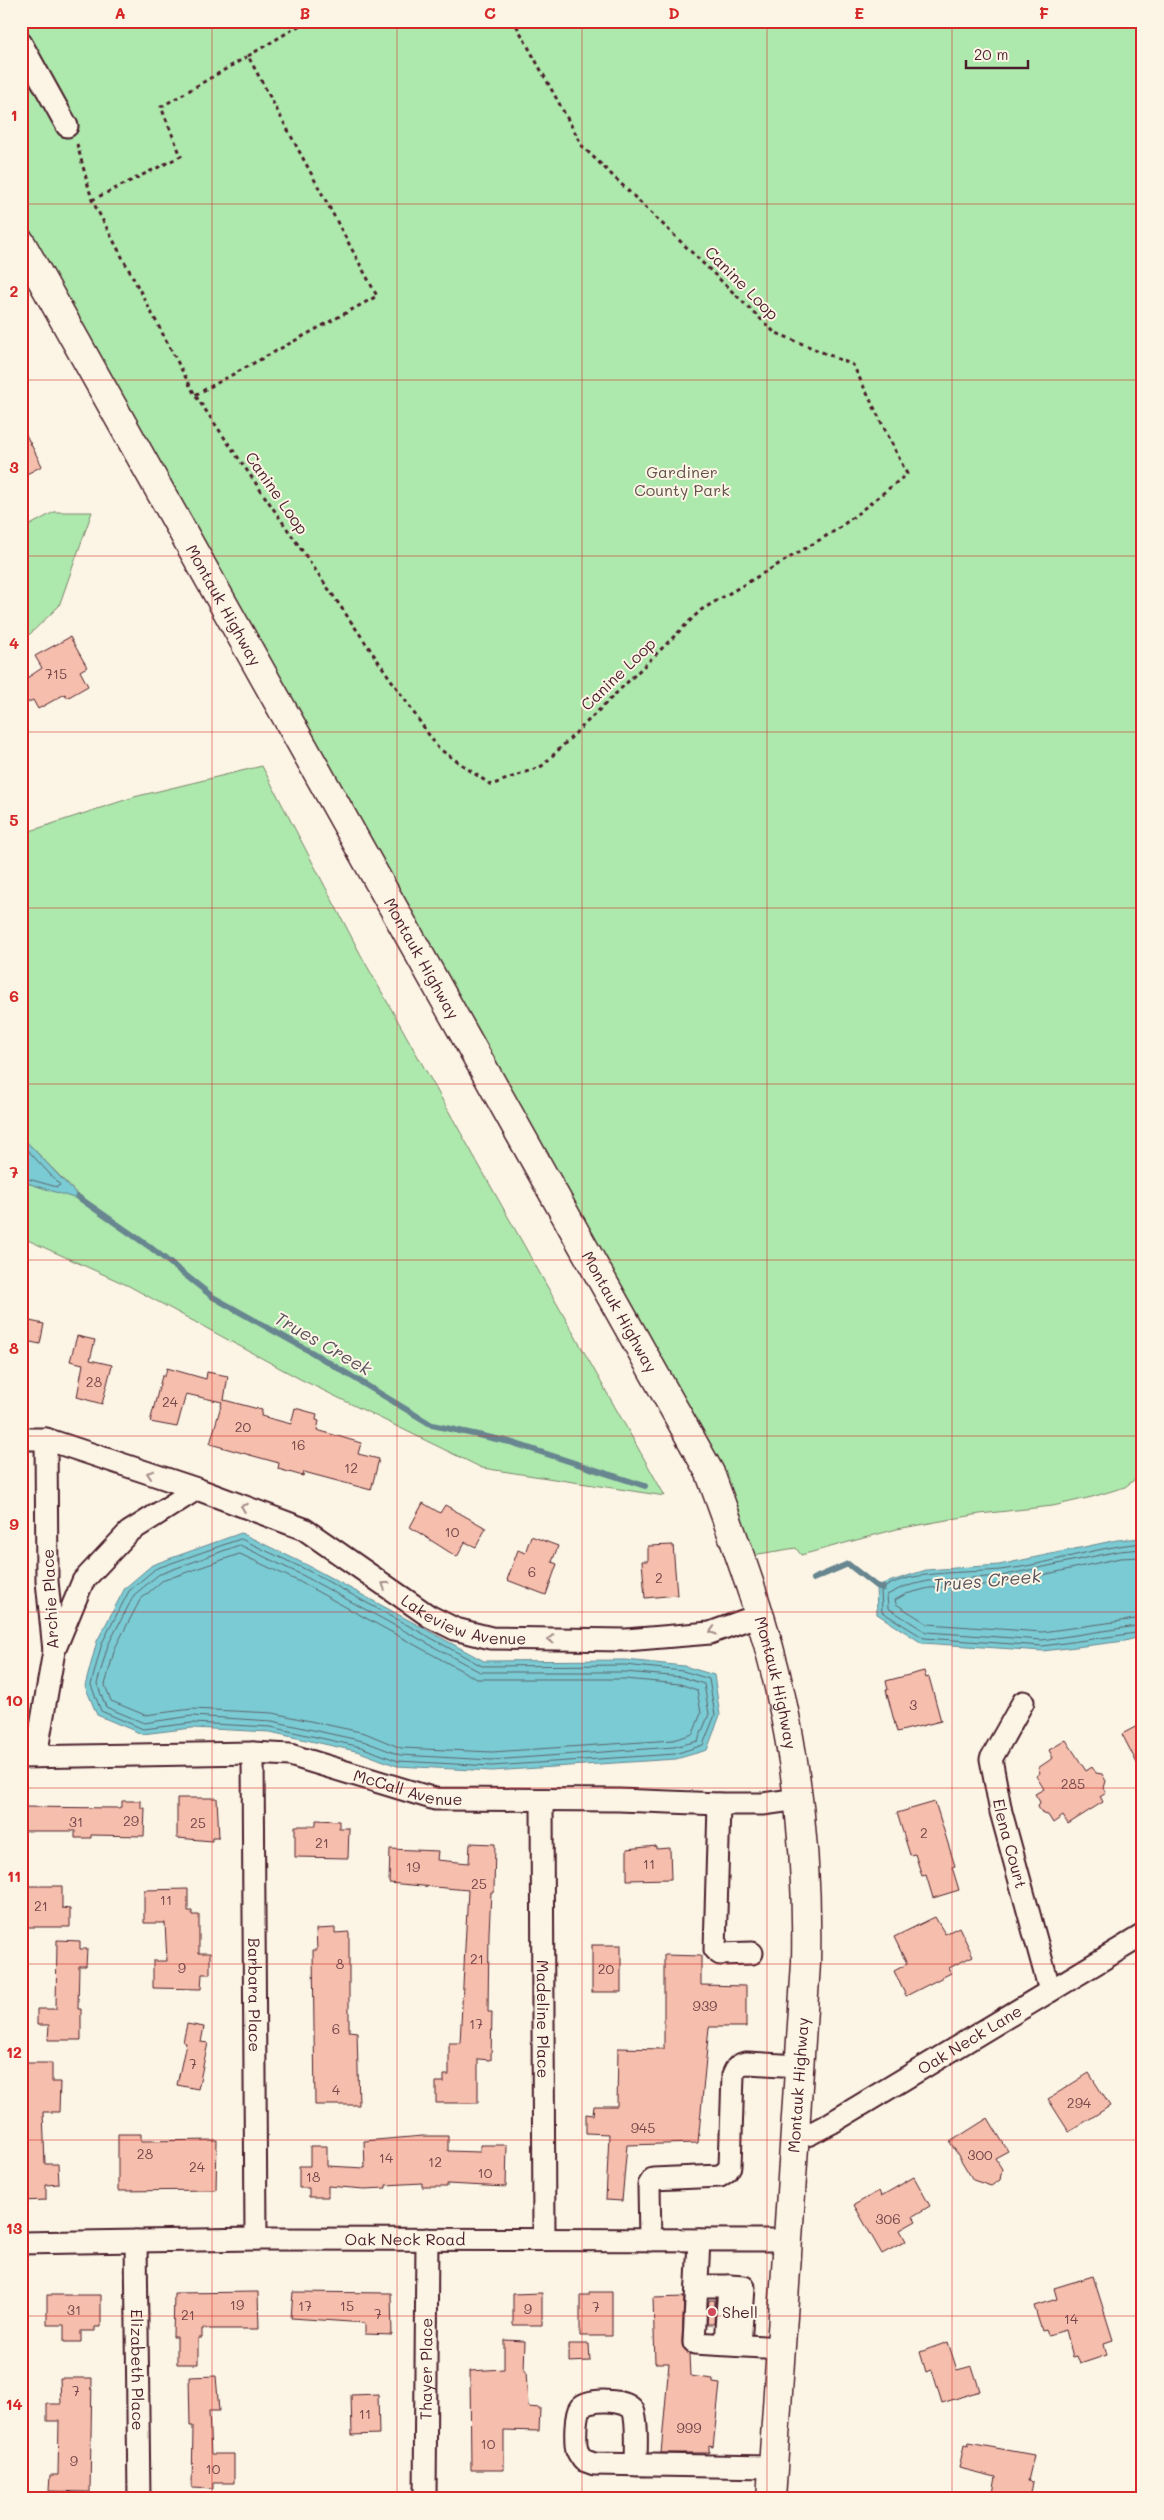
<svg xmlns="http://www.w3.org/2000/svg" width="1164" height="2520" font-family="Mali,sans-serif">
  <style>
    .green { fill: #ade8ac; stroke: #7c846c }
    .water { fill: #7acbd3; stroke: #678690 }
    .lines { fill: none; stroke-linecap: round; stroke-linejoin: round }
    .shore { stroke: #5d646e; stroke-width: 1 }
    .stream { stroke: #678690; stroke-width: 6 }
    .building { fill: #f6beac; stroke: #4a1f2b }
    .minor-casing { stroke: #4a1f2b; stroke-width: 25 }
    .major-casing { stroke: #4a1f2b; stroke-width: 31 }
    .path { stroke: #4a1f2b; stroke-width: 3; stroke-dasharray: 4 4; stroke-linecap: butt }
    .minor { stroke: #fcf5e5; stroke-width: 21 }
    .major { stroke: #fcf5e5; stroke-width: 28 }
    .oneway { stroke: #a38a88 }
    .grid { fill: none; stroke: #d62828; stroke-width: 1; stroke-opacity: 0.55 }
    .poi-dot { fill: #d1495b; stroke: #fcf5e5; stroke-width: 2 }
    .labels { text-anchor: middle; stroke-width: 4; stroke-linejoin: round; paint-order: stroke }
    .number-label { font-size: 14px; fill: #75474b }
    .street-label { font-size: 16px; fill: #4a1f2b; stroke: #fcf5e5 }
    .park-label { font-size: 16px; fill: #63514b; stroke: #fcf5e5 }
    .poi-label { font-size: 16px; fill: #4a1f2b; stroke: #fcf5e5; text-anchor: start }
    .water-label { font-size: 18px; font-style: italic; fill: #58535d; stroke: #fcf5e5 }
    .neatline { fill: none; stroke: #d62828; stroke-width: 2 }
    .grid-label { font-size: 16px; text-anchor: middle; font-weight: bold; fill: #d62828 }
  </style>
  <rect width="100%" height="100%" fill="#fcf5e5"/>
  <filter id="ink" filterUnits="userSpaceOnUse"><feTurbulence type="fractalNoise" baseFrequency=".02" numOctaves="2"/><feDisplacementMap in="SourceGraphic" scale="10" xChannelSelector="R" yChannelSelector="G"/><feConvolveMatrix kernelMatrix="1 2 1 2 8 2 1 2 1" color-interpolation-filters="sRGB"/></filter>
  <g filter="url(#ink)">
    <g class="green">
      <polygon points="21,21 1143,21 1143,1473 1125,1487 1092,1497 1053,1506 980,1514 897,1529 801,1555 796,1548 740,1557 706,1467 21,243"/>
      <polygon points="54,512 92,512 59,606 30,634 21,638 21,530"/>
      <polygon points="262,766 362,957 665,1496 482,1468 300,1379 129,1286 21,1237 21,1181 83,1200 21,1136 21,834 134,797"/>
    </g>
    <g class="water">
      <polygon points="21,1136 83,1201 21,1181"/>
      <polygon points="241,1533 309,1566 484,1661 626,1660 684,1666 714,1675 720,1715 707,1750 676,1759 492,1771 397,1766 360,1752 270,1732 192,1728 142,1734 97,1715 85,1686 97,1641 125,1588 152,1565"/>
      <polygon points="1143,1538 1143,1636 1125,1641 1043,1651 922,1643 877,1614 876,1586 926,1570 999,1565 1117,1540"/>
    </g>
    <g class="lines">
      <g class="shore">
        <polyline points="21,1143 60,1185 57,1187 21,1177"/>
        <polygon points="241,1539 307,1570 482,1666 625,1665 683,1671 709,1679 715,1715 703,1745 675,1754 492,1766 398,1761 361,1747 271,1727 192,1723 143,1729 101,1711 91,1685 102,1643 129,1591 155,1569"/>
        <path d="M1143 1543C1094 1547 1048 1565 1000 1570 973 1573 899 1570 881 1591L882 1612 924 1638 1043 1646 1143 1632"/>
        <polygon points="240,1545 304,1576 480,1672 625,1672 682,1677 704,1684 709,1714 698,1741 674,1747 492,1760 400,1755 363,1741 272,1721 192,1716 144,1723 106,1707 97,1684 108,1645 134,1595 158,1575"/>
        <polyline points="1143,1549 1119,1551 1001,1576 928,1581 903,1587 887,1595 888,1608 926,1632 1042,1640 1143,1625"/>
        <polygon points="240,1554 300,1582 477,1679 625,1679 680,1684 697,1690 701,1713 693,1734 673,1740 492,1752 401,1748 365,1733 273,1713 192,1709 145,1715 111,1701 105,1685 115,1648 140,1600 162,1581"/>
        <polyline points="1143,1557 1120,1558 1002,1584 929,1588 906,1594 895,1600 896,1604 928,1624 1042,1632 1143,1618"/>
      </g>
      <g class="stream">
        <polyline points="78,1197 150,1247 213,1297 313,1353 432,1425 510,1442 645,1486"/>
        <polyline points="813,1579 848,1564 876,1586 883,1588"/>
      </g>
    </g>
    <g class="building">
      <polygon points="21,425 42,466 21,477"/>
      <polygon points="70,637 87,667 80,671 88,686 67,698 65,694 38,709 33,700 21,706 21,682 42,668 35,656"/>
      <polygon points="25,1320 44,1324 40,1344 21,1340"/>
      <polygon points="77,1336 95,1340 90,1360 112,1365 102,1404 77,1397 83,1364 70,1361"/>
      <polygon points="167,1368 206,1379 207,1372 228,1376 224,1400 262,1410 261,1416 291,1424 295,1408 317,1414 316,1420 319,1421 317,1430 361,1443 358,1454 379,1459 371,1490 304,1472 303,1476 278,1469 279,1463 210,1444 222,1402 186,1394 177,1427 150,1422 162,1376 165,1376"/>
      <polygon points="423,1503 440,1513 445,1505 486,1528 476,1547 465,1542 457,1557 410,1527"/>
      <polygon points="531,1536 558,1546 552,1562 557,1564 546,1595 507,1580 518,1550 525,1553"/>
      <polygon points="673,1545 677,1595 645,1598 642,1561 648,1561 648,1546"/>
      <polygon points="924,1671 926,1678 929,1677 941,1721 897,1732 886,1690 888,1690 886,1681"/>
      <polygon points="1143,1723 1143,1775 1122,1734"/>
      <polygon points="1066,1740 1086,1771 1092,1767 1096,1773 1102,1774 1106,1781 1104,1788 1106,1792 1100,1796 1103,1802 1068,1824 1063,1816 1053,1823 1048,1815 1043,1814 1038,1807 1040,1802 1035,1794 1044,1789 1036,1776 1040,1773 1038,1768 1053,1758 1049,1750"/>
      <polygon points="177,1798 217,1798 219,1837 212,1837 212,1841 177,1838"/>
      <polygon points="122,1801 141,1801 141,1808 145,1808 144,1836 91,1835 91,1838 75,1838 75,1831 21,1831 21,1807 118,1808 122,1807"/>
      <polygon points="935,1802 955,1866 952,1867 959,1890 933,1898 926,1875 922,1876 915,1854 910,1855 897,1813"/>
      <polygon points="316,1820 339,1821 339,1828 349,1828 348,1858 295,1857 295,1826 316,1826"/>
      <polygon points="470,1843 495,1844 494,1892 491,1892 489,1933 488,2012 492,2012 491,2060 478,2059 478,2103 436,2103 436,2082 444,2082 444,2075 449,2075 449,2043 460,2043 468,1890 389,1883 390,1849 438,1851 437,1860 469,1863"/>
      <polygon points="656,1846 656,1849 670,1848 671,1879 627,1880 627,1849"/>
      <polygon points="22,1886 62,1886 62,1908 70,1909 70,1927 21,1927"/>
      <polygon points="188,1889 188,1911 192,1911 192,1915 199,1915 199,1953 210,1953 210,1974 202,1974 201,1989 153,1988 153,1961 167,1961 165,1923 144,1923 144,1890"/>
      <polygon points="935,1917 945,1934 959,1927 973,1956 949,1968 951,1973 906,1996 894,1971 907,1964 894,1937"/>
      <polygon points="335,1928 335,1933 349,1932 349,2031 357,2032 359,2105 315,2105 313,1950 317,1950 316,1929"/>
      <polygon points="57,1940 80,1941 80,1949 87,1949 86,1966 79,1966 78,2009 81,2009 81,2040 48,2040 49,2025 37,2025 37,2009 56,2009"/>
      <rect x="592" y="1945" width="29" height="47"/>
      <polygon points="664,1955 701,1956 701,1985 746,1986 746,2027 709,2027 698,2143 627,2145 622,2201 606,2200 609,2134 586,2133 586,2114 593,2115 594,2106 617,2106 618,2048 664,2049"/>
      <polygon points="187,2024 204,2027 201,2042 208,2043 198,2089 177,2085 186,2043 183,2042"/>
      <polygon points="21,2063 52,2063 52,2082 60,2082 59,2112 43,2112 45,2164 58,2164 59,2184 46,2185 46,2200 21,2201"/>
      <polygon points="1089,2073 1110,2106 1069,2132 1048,2099"/>
      <polygon points="988,2118 1008,2151 995,2158 1002,2169 1000,2180 991,2186 973,2180 950,2142"/>
      <polygon points="118,2134 141,2134 141,2141 217,2140 216,2190 118,2191"/>
      <polygon points="423,2136 448,2136 448,2151 480,2152 480,2145 507,2145 506,2187 447,2184 447,2187 422,2187 422,2183 386,2185 386,2188 364,2189 328,2186 328,2197 309,2197 309,2188 299,2188 299,2166 310,2166 310,2146 327,2146 327,2166 365,2168 364,2141"/>
      <polygon points="914,2177 930,2206 913,2216 916,2221 900,2230 906,2241 882,2254 854,2205 879,2191 881,2196"/>
      <polygon points="1093,2276 1113,2340 1104,2343 1107,2355 1080,2364 1077,2356 1073,2357 1066,2330 1048,2335 1046,2330 1042,2331 1034,2306 1057,2299 1054,2288"/>
      <polygon points="258,2292 259,2329 202,2329 202,2338 198,2338 198,2364 177,2364 177,2337 173,2337 174,2293"/>
      <polygon points="293,2292 391,2293 392,2335 365,2334 365,2323 291,2318"/>
      <polygon points="589,2292 612,2292 612,2336 580,2336 580,2295 589,2295"/>
      <polygon points="542,2293 542,2325 513,2325 513,2294"/>
      <polygon points="47,2295 101,2295 101,2327 95,2327 95,2331 81,2331 81,2342 64,2342 64,2325 47,2325"/>
      <polygon points="684,2297 682,2342 683,2349 689,2354 690,2376 713,2379 713,2383 720,2384 713,2447 709,2446 709,2452 706,2453 661,2453 669,2363 655,2363 653,2298"/>
      <polygon points="709,2300 715,2300 714,2324 707,2324"/>
      <polygon points="504,2340 525,2341 524,2371 526,2371 528,2407 540,2408 539,2431 504,2430 504,2470 471,2470 470,2371 504,2369"/>
      <polygon points="948,2342 957,2370 972,2366 980,2391 942,2403 932,2370 926,2372 920,2352"/>
      <polygon points="569,2344 589,2344 590,2361 569,2362"/>
      <polygon points="216,2376 219,2411 209,2411 211,2454 234,2454 234,2483 213,2483 213,2489 192,2488 193,2426 190,2426 189,2377"/>
      <polygon points="60,2378 92,2378 90,2492 49,2491 50,2475 58,2475 59,2421 47,2421 47,2404 61,2404"/>
      <polygon points="378,2394 379,2434 352,2435 351,2395"/>
      <polygon points="969,2443 1034,2455 1028,2481 1033,2482 1030,2499 992,2499 996,2477 959,2468 964,2445 968,2446"/>
    </g>
    <g class="lines">
      <defs>
        <g id="minor">
          <polyline points="21,43 67,126"/>
          <polyline points="21,1439 46,1439 197,1489"/>
          <path id="s1" d="M54 1651 83 1581 129 1532 197 1489 304 1529 429 1616 455 1629 491 1638 626 1640 710 1633 759 1615"/>
          <path id="s2" d="M1023 1702 991 1759 1001 1812 1050 1991"/>
          <path id="s3" d="M253 1753 256 2239"/>
          <polyline points="36,1756 54,1651 47,1581 46,1439"/>
          <path id="s4" d="M21 1757 253 1753 290 1755 435 1799 619 1800 719 1804H763L799 1799"/>
          <path id="s5" d="M542 1800 544 2238"/>
          <polyline points="719,1804 715,1950 720,1954 752,1953"/>
          <path id="s6" d="M794 2138 810 2134 831 2123 1143 1935"/>
          <path d="M650 2240 649 2185 653 2179 720 2176 727 2171 730 2166 733 2075C736 2067 739 2064 747 2063L799 2066"/>
          <polyline points="699,2240 694,2343 781,2348"/>
          <path id="s7" d="M136 2241 139 2499"/>
          <path id="s8" d="M21 2243 256 2239 787 2240"/>
          <polyline points="697,2286 729,2286 725,2344"/>
          <polyline points="729,2286 744,2287 740,2345"/>
          <path d="M636 2465C636 2452 638 2420 633 2410 627 2399 588 2398 580 2408 575 2414 575 2442 577 2450 578 2453 581 2457 583 2460L594 2464 773 2467"/>
          <path id="s9" d="M425 2499 427 2239"/>
        </g>
        <g id="major">
          <path id="s10" d="M21 243 710 1473C736 1545 764 1618 780 1692 800 1782 808 1871 806 1963L771 2499"/>
        </g>
      </defs>
      <use href="#minor" class="minor-casing"/>
      <use href="#major" class="major-casing"/>
      <g class="path">
        <polyline points="248,56 307,21"/>
        <polyline points="77,144 92,200 195,395 438,748 491,785 542,766 701,610 838,529 907,474 853,365 774,332 583,147 514,21"/>
        <polyline points="92,200 181,156 161,107 248,56 377,296 195,395"/>
      </g>
      <use href="#minor" class="minor"/>
      <use href="#major" class="major"/>
    </g>
    <defs><path id="oneway-chevron" d="M-2-3.5L2.5 0L-2 3.5" fill="none" stroke-width="1.6" stroke-linecap="round" stroke-linejoin="round" transform="scale(1.25)"/></defs>
    <g class="oneway">
      <use href="#oneway-chevron" transform="translate(150 1474) rotate(-162)"/>
      <use href="#oneway-chevron" transform="translate(244 1507) rotate(-159)"/>
      <use href="#oneway-chevron" transform="translate(385 1585) rotate(-147)"/>
      <use href="#oneway-chevron" transform="translate(713 1631) rotate(164)"/>
      <use href="#oneway-chevron" transform="translate(551 1639) rotate(-179)"/>
    </g>
  </g>
  <path class="grid" d="M212 21V2499M397 21V2499M582 21V2499M767 21V2499M952 21V2499M21 204H1143M21 380H1143M21 556H1143M21 732H1143M21 908H1143M21 1084H1143M21 1260H1143M21 1436H1143M21 1612H1143M21 1788H1143M21 1964H1143M21 2140H1143M21 2316H1143"/>
  <circle class="poi-dot" cx="712" cy="2312" r="5"/>
  <g class="labels">
    <g class="number-label">
      <text x="56" y="679">715</text>
      <text x="94" y="1387">28</text>
      <text x="170" y="1407">24</text>
      <text x="243" y="1432">20</text>
      <text x="298" y="1450">16</text>
      <text x="351" y="1473">12</text>
      <text x="452" y="1537">10</text>
      <text x="532" y="1577">6</text>
      <text x="659" y="1583">2</text>
      <text x="913" y="1710">3</text>
      <text x="1073" y="1789">285</text>
      <text x="131" y="1826">29</text>
      <text x="76" y="1827">31</text>
      <text x="198" y="1828">25</text>
      <text x="924" y="1838">2</text>
      <text x="322" y="1848">21</text>
      <text x="649" y="1869">11</text>
      <text x="413" y="1872">19</text>
      <text x="479" y="1889">25</text>
      <text x="166" y="1905">11</text>
      <text x="41" y="1911">21</text>
      <text x="477" y="1964">21</text>
      <text x="340" y="1969">8</text>
      <text x="182" y="1973">9</text>
      <text x="606" y="1974">20</text>
      <text x="705" y="2011">939</text>
      <text x="476" y="2029">17</text>
      <text x="336" y="2034">6</text>
      <text x="193" y="2069">7</text>
      <text x="336" y="2095">4</text>
      <text x="1079" y="2108">294</text>
      <text x="643" y="2133">945</text>
      <text x="145" y="2159">28</text>
      <text x="980" y="2160">300</text>
      <text x="386" y="2163">14</text>
      <text x="435" y="2167">12</text>
      <text x="197" y="2172">24</text>
      <text x="485" y="2178">10</text>
      <text x="313" y="2182">18</text>
      <text x="888" y="2224">306</text>
      <text x="237" y="2310">19</text>
      <text x="305" y="2311">17</text>
      <text x="347" y="2311">15</text>
      <text x="596" y="2312">7</text>
      <text x="528" y="2314">9</text>
      <text x="74" y="2315">31</text>
      <text x="378" y="2319">7</text>
      <text x="188" y="2320">21</text>
      <text x="1071" y="2324">14</text>
      <text x="76" y="2396">7</text>
      <text x="365" y="2419">11</text>
      <text x="689" y="2433">999</text>
      <text x="488" y="2449">10</text>
      <text x="74" y="2466">9</text>
      <text x="213" y="2474">10</text>
    </g>
    <g class="street-label">
      <text transform="translate(742 283) rotate(45)" y="6">Canine Loop</text>
      <text transform="translate(277 493) rotate(55)" y="6">Canine Loop</text>
      <text dy="6" stroke="none"><textPath href="#s10" startOffset="415">Montauk Highway</textPath></text>
      <text transform="translate(618 674) rotate(-44)" y="6">Canine Loop</text>
      <text dy="6" stroke="none"><textPath href="#s10" startOffset="820">Montauk Highway</textPath></text>
      <text dy="6" stroke="none"><textPath href="#s10" startOffset="1225">Montauk Highway</textPath></text>
      <text transform="translate(50 1599) rotate(-93)" y="6">Archie Place</text>
      <text dy="6" stroke="none"><textPath href="#s1" startOffset="525">Lakeview Avenue</textPath></text>
      <text dy="6" stroke="none"><textPath href="#s10" startOffset="1630">Montauk Highway</textPath></text>
      <text dy="6" stroke="none"><textPath href="#s4" startOffset="392">McCall Avenue</textPath></text>
      <text dy="6" stroke="none"><textPath href="#s2" startOffset="152">Elena Court</textPath></text>
      <text dy="6" stroke="none"><textPath href="#s3" startOffset="242">Barbara Place</textPath></text>
      <text dy="6" stroke="none"><textPath href="#s5" startOffset="219">Madeline Place</textPath></text>
      <text dy="6" stroke="none"><textPath href="#s6" startOffset="202">Oak Neck Lane</textPath></text>
      <text transform="translate(798 2085) rotate(-86)" y="6">Montauk Highway</text>
      <text dy="6" stroke="none"><textPath href="#s8" startOffset="384">Oak Neck Road</textPath></text>
      <text dy="6" stroke="none"><textPath href="#s9" startOffset="130">Thayer Place</textPath></text>
      <text dy="6" stroke="none"><textPath href="#s7" startOffset="129">Elizabeth Place</textPath></text>
    </g>
    <g class="park-label">
      <text x="682" y="478">Gardiner<tspan x="682" dy="18">County Park</tspan></text>
    </g>
    <g class="poi-label">
      <text x="722" y="2318">Shell</text>
    </g>
    <g class="water-label">
      <text transform="translate(323 1344) rotate(30)" y="6">Trues Creek</text>
      <text transform="translate(987 1581) rotate(-5)" y="6">Trues Creek</text>
    </g>
  </g>
  <rect width="1164" height="2520" fill="none" stroke="#fcf5e5" stroke-width="55"/>
  <path d="M966 60v8h62v-8" fill="none" stroke="#4a1f2b" stroke-width="2.5"/>
  <text x="974" y="60" font-size="15" fill="#4a1f2b" stroke="#fcf5e5" stroke-width="4" paint-order="stroke">20 m</text>
  <rect x="28" y="28" width="1108" height="2464" class="neatline"/>
  <g class="grid-label">
    <text x="120" y="19">A</text>
    <text x="305" y="19">B</text>
    <text x="490" y="19">C</text>
    <text x="674" y="19">D</text>
    <text x="859" y="19">E</text>
    <text x="1044" y="19">F</text>
    <text x="14" y="121">1</text>
    <text x="14" y="297">2</text>
    <text x="14" y="473">3</text>
    <text x="14" y="649">4</text>
    <text x="14" y="826">5</text>
    <text x="14" y="1002">6</text>
    <text x="14" y="1178">7</text>
    <text x="14" y="1354">8</text>
    <text x="14" y="1530">9</text>
    <text x="14" y="1706">10</text>
    <text x="14" y="1882">11</text>
    <text x="14" y="2058">12</text>
    <text x="14" y="2234">13</text>
    <text x="14" y="2410">14</text>
  </g>
</svg>
